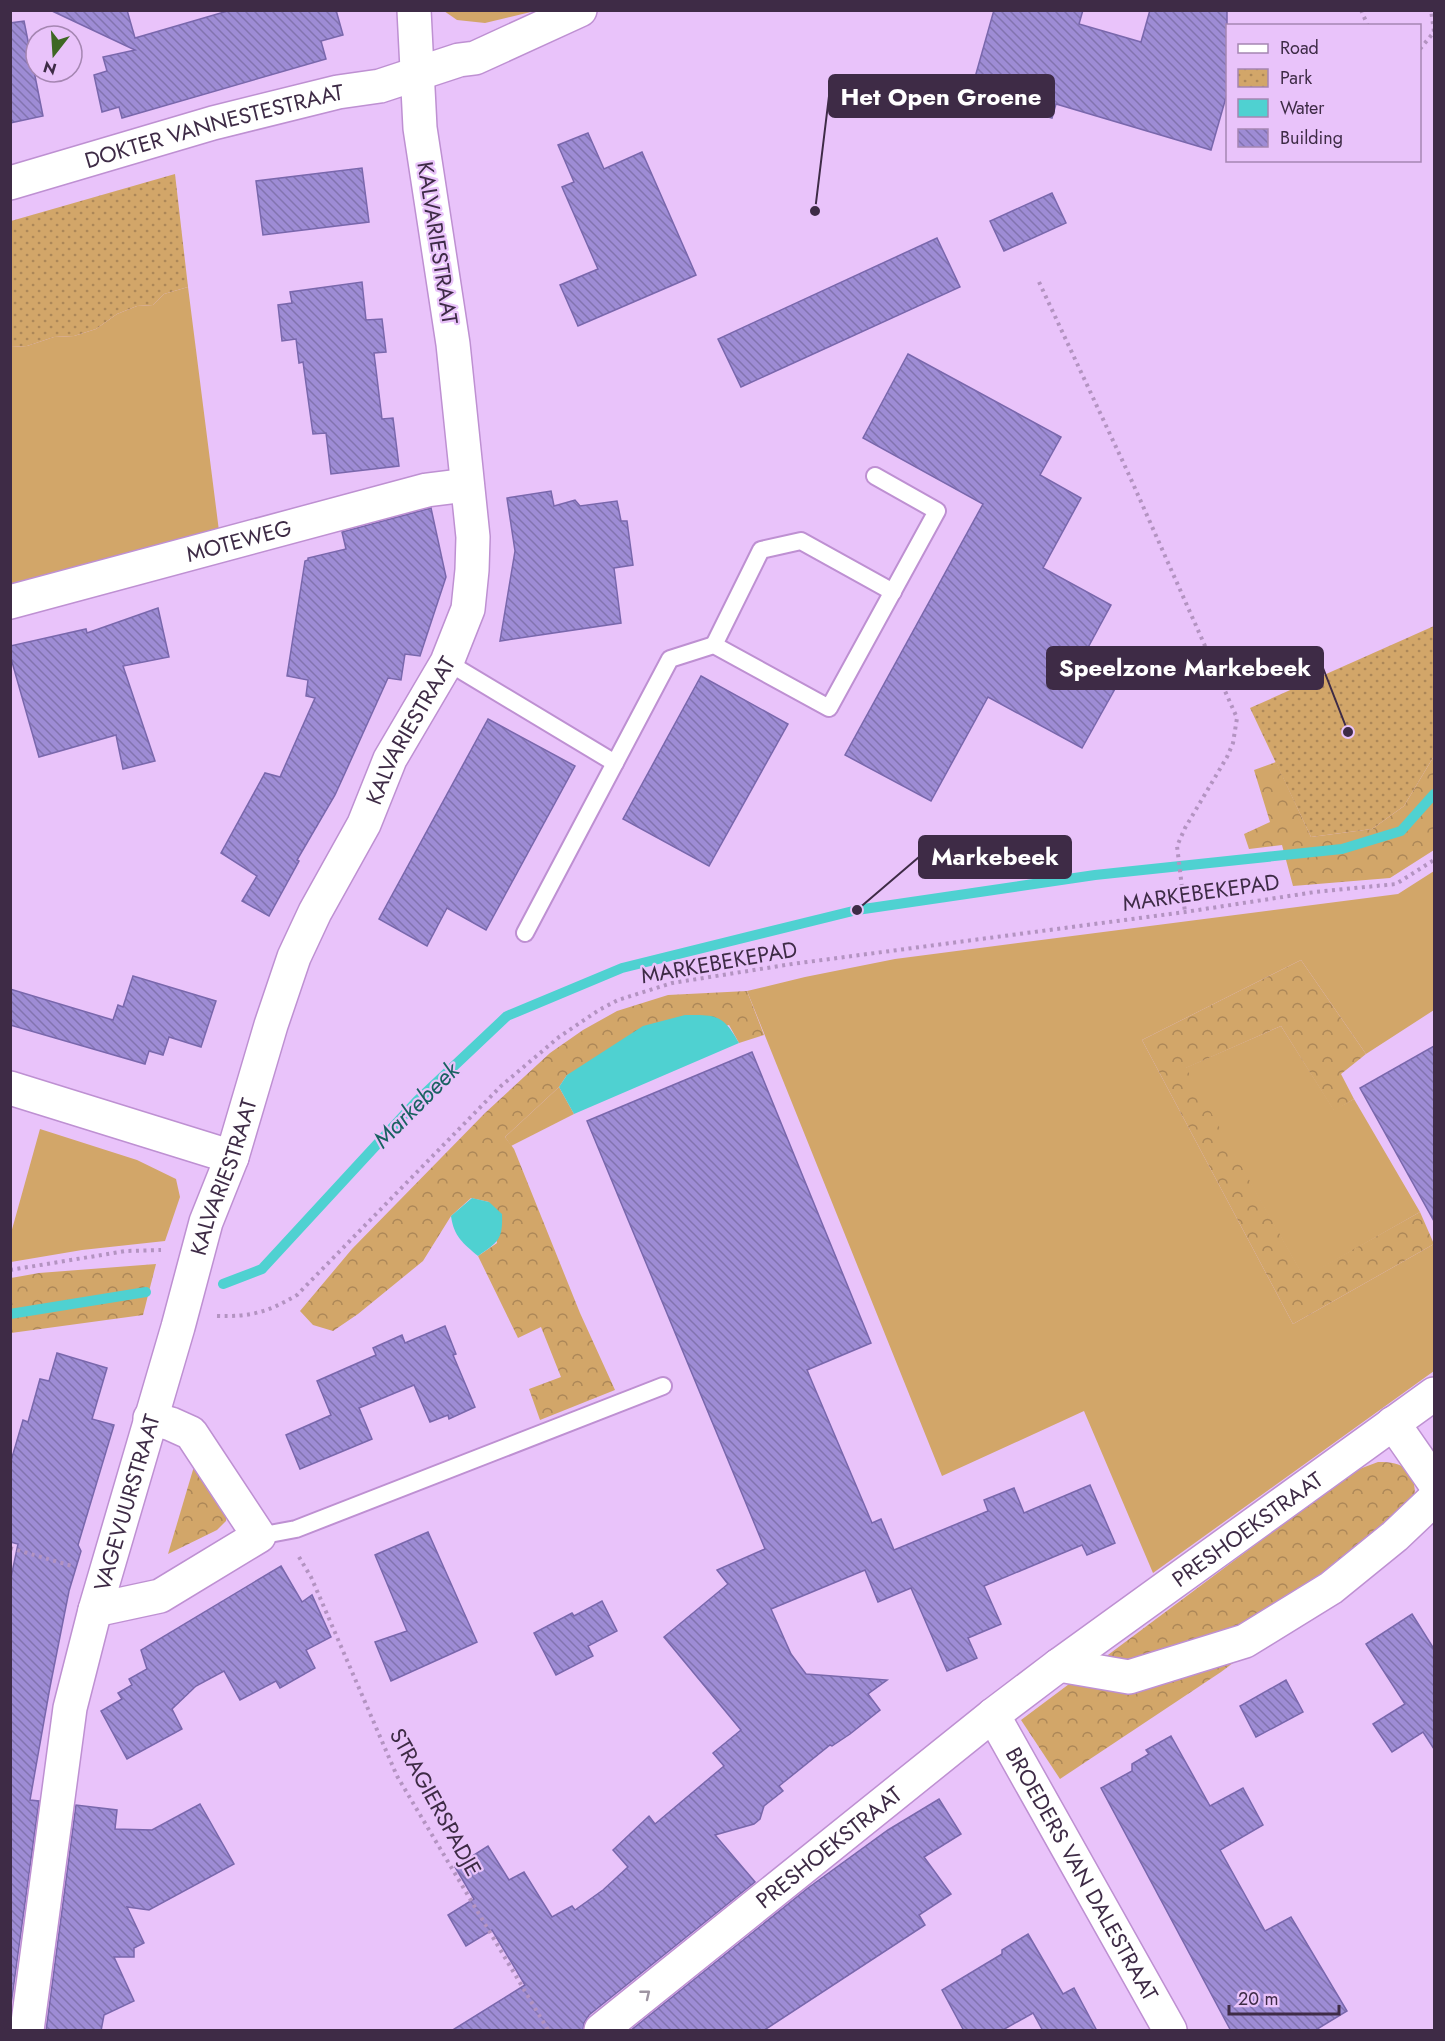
<svg xmlns="http://www.w3.org/2000/svg" width="1445" height="2041" font-family="Jost,sans-serif">
  <style>
    .grass { fill: #d2a669 }
    .forest { fill: url(#forest-crowns) }
    .park { fill: url(#park-dots) }
    .water { fill: #4fd1d1 }
    .lines { fill: none; stroke-linecap: round; stroke-linejoin: round }
    .stream { stroke: #4fd1d1; stroke-width: 10 }
    .building { fill: url(#building-back-hatch); stroke: #7967ac; stroke-width: 1.5 }
    .service-casing { stroke: #be90d2; stroke-width: 20 }
    .minor-casing { stroke: #be90d2; stroke-width: 36 }
    .path { stroke: #b393c1; stroke-width: 4; stroke-dasharray: 3 4.5; stroke-linecap: butt }
    .service { stroke: #fff; stroke-width: 16 }
    .minor { stroke: #fff; stroke-width: 33 }
    .oneway { stroke: #9e95a2 }
    .labels { text-anchor: middle; stroke-width: 4.5; stroke-linejoin: round; paint-order: stroke }
    .street-label { font-size: 22px; fill: #3e2b46; stroke: #e9c3fa }
    .water-label { font-size: 24px; font-style: italic; fill: #186161; stroke: #e9c3fa }
    .leader { fill: none; stroke: #3e2b46; stroke-width: 2 }
    .callout-dot { fill: #3e2b46; stroke: #e9c3fa; stroke-width: 2 }
    .callout { fill: #3e2b46; stroke: #3e2b46; stroke-width: 2 }
    .callout-label { font-size: 24px; text-anchor: middle; font-weight: bold; fill: #fff }
  </style>
  <defs>
    <pattern id="forest-crowns" width="20" height="18" patternUnits="userSpaceOnUse" patternTransform="scale(1.5)"><rect width="20" height="18" fill="#d2a669"/><path d="M2 6a3 3 0 1 1 6 0M12 15a3 3 0 1 1 6 0" fill="none" stroke="#ac8758"/></pattern>
    <pattern id="park-dots" width="8" height="8" patternUnits="userSpaceOnUse" patternTransform="scale(1.5)"><rect width="8" height="8" fill="#d2a669"/><path d="M2 2h.1M6 6h.1" fill="none" stroke="#ac8758" stroke-width="1.8" stroke-linecap="round"/></pattern>
    <pattern id="building-back-hatch" width="6" height="6" patternUnits="userSpaceOnUse" patternTransform="scale(1.5)"><rect width="6" height="6" fill="#9e8cd5"/><path d="M-1 5l2 2M0 0l6 6M5-1l2 2" fill="none" stroke="#8273af"/></pattern>
  </defs>
  <rect width="100%" height="100%" fill="#e9c3fa"/>
  <g class="grass">
    <polygon points="444,11 535,11 485,23 457,20"/>
    <polygon points="188,287 219,531 11,584 11,347 27,346 54,337 74,336 96,329 117,314 137,306 153,305 164,294"/>
    <polygon points="1434,871 1434,1010 1366,1054 1301,960 1142,1040 1293,1324 1434,1244 1434,1371 1153,1573 1084,1411 942,1476 747,991 805,977 895,959 1398,894"/>
    <polygon points="1281,1026 1334,1110 1354,1099 1420,1212 1304,1278 1185,1068"/>
    <polygon points="559,1087 574,1114 511,1146 505,1137"/>
    <polygon points="40,1129 137,1160 176,1179 180,1197 165,1241 82,1250 11,1262 11,1233"/>
  </g>
  <g class="forest">
    <polygon points="1434,756 1434,850 1390,878 1293,886 1282,845 1249,849 1244,834 1270,822 1254,770 1276,762 1311,837 1372,829 1404,806"/>
    <polygon points="1301,960 1366,1054 1341,1074 1354,1099 1334,1111 1281,1026 1186,1068 1304,1277 1420,1212 1434,1244 1293,1324 1142,1040"/>
    <polygon points="747,991 764,1035 739,1043 729,1025 567,1075 559,1087 505,1137 514,1149 580,1313 615,1390 540,1420 529,1389 561,1377 541,1327 518,1338 478,1256 497,1243 489,1202 471,1198 451,1216 423,1261 358,1314 333,1331 313,1325 300,1311 352,1249 485,1113 550,1053 583,1030 617,1011 668,995"/>
    <polygon points="156,1264 143,1315 11,1333 11,1278 39,1273"/>
    <path d="M1378 1462C1404 1462 1415 1469 1415 1497L1305 1609 1221 1672 1060 1779 1021 1720 1354 1471Z"/>
    <polygon points="195,1463 227,1511 226,1521 217,1530 168,1554"/>
  </g>
  <g class="park">
    <polygon points="175,174 188,287 164,294 153,305 137,306 117,314 96,329 74,336 54,337 27,346 11,347 11,221"/>
    <polygon points="1434,626 1434,756 1404,806 1372,829 1311,837 1250,708"/>
  </g>
  <g class="water">
    <path d="M685 1015C716 1015 723 1014 739 1043L574 1114 559 1087 567 1075 643 1026Z"/>
    <path d="M472 1198 489 1202 502 1214C503 1240 498 1242 478 1256 463 1243 454 1237 451 1216Z"/>
  </g>
  <g class="lines">
    <g class="stream">
      <polyline points="223,1284 262,1269 417,1101 507,1016 622,968 857,910 1095,875 1342,849 1401,831 1434,794"/>
      <polyline points="10,1314 146,1292"/>
    </g>
  </g>
  <g class="building">
    <polygon points="50,10 127,10 135,38 231,10 336,10 343,35 321,41 326,59 122,118 119,107 102,112 94,75 107,71 103,57 135,50"/>
    <polygon points="994,10 1083,10 1079,24 1141,42 1150,10 1227,10 1227,94 1211,150 1056,104 1052,118 970,95"/>
    <polygon points="24,21 43,116 10,123 10,23"/>
    <polygon points="588,133 604,169 642,152 696,275 578,326 560,285 598,269 562,187 574,182 558,145"/>
    <polygon points="362,168 369,222 263,235 256,181"/>
    <polygon points="1052,193 1066,223 1004,251 990,221"/>
    <polygon points="937,238 960,287 741,387 718,339"/>
    <polygon points="362,282 366,320 382,319 386,352 374,353 382,419 393,418 399,466 331,474 326,433 313,434 303,362 299,363 296,339 282,341 278,305 292,303 290,292"/>
    <polygon points="908,354 1061,437 1040,475 1081,498 1043,568 1111,605 1078,666 1116,687 1082,748 988,697 931,801 845,755 983,504 863,438"/>
    <polygon points="551,491 554,506 575,500 580,506 617,501 621,521 627,521 633,565 614,568 621,623 500,641 515,551 507,498"/>
    <polygon points="431,508 446,577 420,656 405,654 401,680 388,678 335,795 297,860 299,861 269,916 242,901 257,876 221,853 265,773 280,777 315,698 306,696 308,680 287,676 305,561 308,560 308,558 346,549 342,532"/>
    <polygon points="158,608 169,657 123,666 155,761 123,769 116,735 39,757 10,655 10,646 86,629 87,633"/>
    <polygon points="701,676 788,724 709,866 623,819"/>
    <polygon points="488,719 575,766 486,930 447,908 427,946 379,919"/>
    <polygon points="133,976 216,1001 201,1047 169,1037 163,1055 149,1051 145,1064 10,1025 10,989 113,1020 118,1005 123,1007"/>
    <polygon points="1434,1046 1434,1221 1360,1088"/>
    <polygon points="752,1052 871,1343 807,1370 872,1523 881,1519 894,1550 988,1511 984,1500 1014,1488 1024,1513 1090,1485 1115,1543 1087,1555 1082,1545 984,1586 1001,1624 968,1638 977,1658 947,1671 911,1588 878,1602 865,1570 771,1609 791,1654 806,1674 887,1680 868,1694 880,1710 850,1734 832,1746 830,1745 779,1786 783,1791 764,1806 760,1819 754,1824 715,1835 755,1882 589,2015 584,2023 583,2031 451,2031 525,1985 492,1930 466,1946 448,1915 474,1899 455,1867 488,1846 509,1880 524,1872 552,1917 572,1906 575,1910 603,1890 628,1867 613,1850 649,1816 655,1824 724,1766 713,1753 741,1730 664,1637 728,1584 717,1570 765,1549 587,1121"/>
    <polygon points="445,1326 456,1354 453,1355 475,1407 449,1419 448,1415 430,1422 414,1385 359,1408 372,1439 300,1469 286,1435 331,1415 317,1381 376,1355 373,1348 402,1335 405,1343"/>
    <polygon points="57,1353 107,1368 92,1419 114,1425 78,1545 81,1551 69,1591 50,1687 30,1800 39,1801 10,2012 10,1582 18,1544 10,1542 10,1464 23,1420 28,1422 40,1379 49,1381"/>
    <polygon points="428,1532 477,1642 391,1681 375,1642 407,1631 375,1555"/>
    <polygon points="281,1566 302,1602 312,1595 331,1637 306,1650 315,1668 280,1688 276,1681 240,1700 224,1671 196,1686 172,1709 182,1729 127,1759 101,1711 122,1699 118,1693 132,1685 129,1679 147,1669 141,1650"/>
    <polygon points="602,1601 617,1631 588,1646 593,1656 556,1675 534,1633 572,1613 574,1616"/>
    <polygon points="1412,1614 1434,1649 1434,1749 1423,1732 1392,1752 1373,1724 1405,1704 1366,1644"/>
    <polygon points="1286,1680 1303,1712 1256,1737 1240,1706"/>
    <polygon points="1171,1736 1210,1806 1243,1788 1263,1825 1220,1850 1265,1931 1291,1917 1347,2011 1314,2031 1231,2031 1101,1788 1132,1771 1132,1764 1149,1754 1146,1750"/>
    <polygon points="939,1799 961,1834 924,1857 951,1894 919,1915 925,1925 763,2031 630,2031 808,1888 888,1830"/>
    <polygon points="200,1804 234,1864 149,1910 127,1907 144,1943 134,1948 134,1957 114,1957 134,2001 104,2015 101,2031 46,2031 76,1805 117,1810 115,1829 152,1830"/>
    <polygon points="1028,1934 1063,1994 1074,1988 1097,2031 1043,2031 1033,2013 1001,2031 964,2031 942,1990 1002,1954 1002,1950"/>
  </g>
  <g class="lines">
    <defs>
      <g id="service">
        <polyline points="714,645 761,550 801,541 893,592"/>
        <polyline points="447,662 615,763 670,659 714,645 829,708 937,511 875,476"/>
        <polyline points="525,933 615,763"/>
        <polyline points="259,1536 296,1529 663,1386"/>
      </g>
      <g id="minor">
        <path id="s1" d="M10 183 213 123 338 92 380 86 459 60 475 58 580 10"/>
        <path id="s2" d="M10 602 427 490 467 485"/>
        <polyline points="10,1088 232,1157"/>
        <polyline points="1393,1423 1434,1482"/>
        <polyline points="95,1610 160,1596 259,1536 191,1433 171,1424 150,1418"/>
        <polyline points="1059,1665 1129,1677 1245,1641 1331,1588 1395,1536 1434,1499"/>
        <path id="s3" d="M993 1715 1170 2030"/>
        <path id="s4" d="M27 2030 70 1708 95 1610 178 1327 206 1222 232 1157 271 1025 294 957 315 912 364 824 390 759 447 662 468 609 472 570 473 537 453 344 420 128 414 10"/>
        <path id="s5" d="M601 2030 993 1715 1059 1665 1434 1394"/>
      </g>
    </defs>
    <use href="#service" class="service-casing"/>
    <use href="#minor" class="minor-casing"/>
    <g class="path">
      <polyline points="1361,10 1368,26"/>
      <polyline points="1420,49 1434,32 1431,10"/>
      <polyline points="1039,282 1130,477 1237,718 1233,743 1227,757 1185,828 1177,846 1185,912"/>
      <polyline points="10,1270 126,1251 161,1250"/>
      <path d="M217 1316C251 1317 268 1312 297 1295L501 1086 559 1037 599 1010 618 1000 672 983 792 964 1185 912 1315 892 1396 884 1434 860"/>
      <polyline points="10,1548 72,1566"/>
      <polyline points="299,1557 311,1577 397,1776 548,2030"/>
    </g>
    <use href="#service" class="service"/>
    <use href="#minor" class="minor"/>
  </g>
  <defs><path id="oneway-chevron" d="M-2-3.5L2.5 0L-2 3.5" fill="none" stroke-width="1.6" stroke-linecap="round" stroke-linejoin="round" transform="scale(1.5)"/></defs>
  <use class="oneway" href="#oneway-chevron" transform="translate(646 1994) rotate(-39)"/>
  <g class="labels">
    <g class="street-label">
      <text dy="8" stroke="none"><textPath href="#s1" startOffset="212">DOKTER VANNESTESTRAAT</textPath></text>
      <text transform="translate(438 243) rotate(81)" y="8">KALVARIESTRAAT</text>
      <text dy="8" stroke="none"><textPath href="#s2" startOffset="237">MOTEWEG</textPath></text>
      <text dy="8" stroke="none"><textPath href="#s4" startOffset="1364">KALVARIESTRAAT</textPath></text>
      <text transform="translate(1201 892) rotate(-8)" y="8">MARKEBEKEPAD</text>
      <text transform="translate(719 962) rotate(-10)" y="8">MARKEBEKEPAD</text>
      <text dy="8" stroke="none"><textPath href="#s4" startOffset="878">KALVARIESTRAAT</textPath></text>
      <text dy="8" stroke="none"><textPath href="#s4" startOffset="538">VAGEVUURSTRAAT</textPath></text>
      <text dy="8" stroke="none"><textPath href="#s5" startOffset="818">PRESHOEKSTRAAT</textPath></text>
      <text transform="translate(436 1802) rotate(61)" y="8">STRAGIERSPADJE</text>
      <text dy="8" stroke="none"><textPath href="#s5" startOffset="292">PRESHOEKSTRAAT</textPath></text>
      <text dy="8" stroke="none"><textPath href="#s3" startOffset="182">BROEDERS VAN DALESTRAAT</textPath></text>
    </g>
    <g class="water-label">
      <text transform="translate(416 1105) rotate(-45)" y="8">Markebeek</text>
    </g>
  </g>
  <path class="leader" d="M815 211L829 96M1348 732L1323 668M857 910L919 857"/>
  <g class="callout-dot">
    <circle cx="815" cy="211" r="6"/>
    <circle cx="1348" cy="732" r="6"/>
    <circle cx="857" cy="910" r="6"/>
  </g>
  <g class="callout">
    <rect x="829" y="75" width="225" height="42" rx="6"/>
    <rect x="1047" y="647" width="276" height="42" rx="6"/>
    <rect x="919" y="836" width="152" height="42" rx="6"/>
  </g>
  <g class="callout-label">
    <text x="941" y="105">Het Open Groene</text>
    <text x="1185" y="676">Speelzone Markebeek</text>
    <text x="995" y="865">Markebeek</text>
  </g>
  <rect width="1445" height="2041" fill="none" stroke="#3e2b46" stroke-width="24"/>
  <rect x="1226" y="24" width="195" height="138" fill="#e9c3fa" stroke="#a586b2" stroke-width="1.5"/>
  <rect x="1238" y="44" width="30" height="9" fill="#ffffff" stroke="#a586b2" stroke-width="1.5"/>
  <text x="1280" y="54" font-size="18" fill="#3e2b46">Road</text>
  <rect x="1238" y="69" width="30" height="18" fill="url(#park-dots)" stroke="#a586b2" stroke-width="1.5"/>
  <text x="1280" y="84" font-size="18" fill="#3e2b46">Park</text>
  <rect x="1238" y="99" width="30" height="18" fill="#4fd1d1" stroke="#a586b2" stroke-width="1.5"/>
  <text x="1280" y="114" font-size="18" fill="#3e2b46">Water</text>
  <rect x="1238" y="129" width="30" height="18" fill="url(#building-back-hatch)" stroke="#a586b2" stroke-width="1.5"/>
  <text x="1280" y="144" font-size="18" fill="#3e2b46">Building</text>
  <g transform="translate(54 54) rotate(197)"><circle r="28" fill="#e9c3fa" stroke="#a586b2" stroke-width="1.5"/>
  <path d="M0-4.5L10 22L0 15L-10 22Z" fill="#3e6723"/>
  <text y="-9" font-size="16" font-weight="bold" text-anchor="middle" fill="#3e2b46">N</text>
  </g>
  <path d="M1229 2005v9h110v-9" fill="none" stroke="#3e2b46" stroke-width="3"/>
  <text x="1238" y="2005" font-size="18" fill="#3e2b46" stroke="#e9c3fa" stroke-width="4.5" paint-order="stroke">20 m</text>
</svg>
